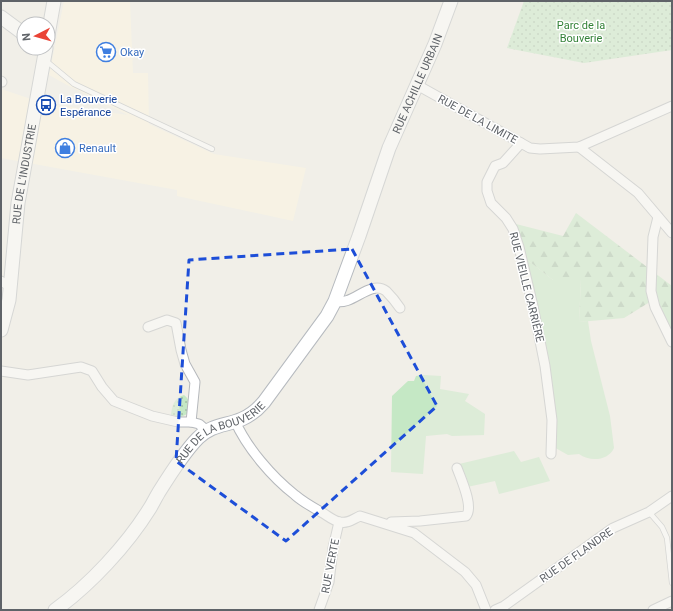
<svg xmlns="http://www.w3.org/2000/svg" width="673" height="611" font-family="Roboto,sans-serif">
  <style>
    .commercial { fill: #fef7e0 }
    .grass { fill: #c5e8c5 }
    .forest { fill: url(#forest-firs) }
    .park { fill: url(#park-dots) }
    .lines { fill: none; stroke-linecap: round; stroke-linejoin: round }
    .lane-casing { stroke: #b5b8bc; stroke-width: 6 }
    .street-casing { stroke: #b5b8bc; stroke-width: 11 }
    .secondary-casing { stroke: #b6babf; stroke-width: 15 }
    .lane { stroke: #fff; stroke-width: 4.5 }
    .street { stroke: #fff; stroke-width: 9 }
    .secondary { stroke: #fff; stroke-width: 13 }
    .marked { fill: none; stroke: #1d4ed8; stroke-width: 3; stroke-dasharray: 8 5; stroke-linejoin: round }
    .labels { text-anchor: middle; stroke-width: 3; stroke-linejoin: round; paint-order: stroke }
    .park-label { font-size: 11px; fill: #348238; stroke: #fff }
    .shop-label { font-size: 11px; fill: #366cbe; stroke: #fff; text-anchor: start }
    .street-label { font-size: 11px; fill: #5f6368; stroke: #fff }
    .transit-label { font-size: 11px; fill: #164399; stroke: #fff; text-anchor: start }
  </style>
  <defs>
    <pattern id="forest-firs" width="22" height="20" patternUnits="userSpaceOnUse"><rect width="22" height="20" fill="#c5e8c5"/><path d="M5 1l3.5 6h-7zM16 11l3.5 6h-7z" fill="#a3c0a4"/></pattern>
    <pattern id="park-dots" width="8" height="8" patternUnits="userSpaceOnUse"><rect width="8" height="8" fill="#c5e8c5"/><path d="M2 2h.1M6 6h.1" fill="none" stroke="#a3c0a4" stroke-width="1.8" stroke-linecap="round"/></pattern>
  </defs>
  <rect width="100%" height="100%" fill="#f1efe8"/>
  <polygon class="commercial" points="64,1 130,1 133,73 148,73 149,124 214,154 306,168 293,221 177,196 177,190 1,158 1,89 43,103 128,115 67,85 49,75"/>
  <g class="grass">
    <path d="M525 258 553 280 581 279 579 322 588 321 591 341 610 416 614 448C608 461 590 462 579 454L568 455 552 446 551 378Z"/>
    <polygon points="424,375 441,376 440,389 469,394 465,401 485,414 484,435 452,436 447,434 426,436 423,474 391,472 392,396 408,381 414,381 416,376"/>
    <polygon points="514,451 521,462 539,457 550,481 499,494 495,481 467,487 459,464"/>
  </g>
  <polygon class="forest" points="576,213 672,286 672,342 653,300 624,318 579,322 581,280 553,280 525,258 512,223 563,236"/>
  <g class="park">
    <polygon points="524,1 672,1 672,50 584,63 507,48"/>
    <path d="M184 395C191 400 189 406 187 414L181 417 171 415C172 406 174 398 184 395Z"/>
  </g>
  <g class="lines">
    <defs>
      <g id="lane">
        <polyline points="45,60 74,84 212,149"/>
        <polyline points="649,512 662,527 667,538 672,583"/>
      </g>
      <g id="street">
        <polyline points="1,81 2,82"/>
        <polyline points="417,85 530,148 540,149 579,147 672,106"/>
        <polyline points="521,143 503,163 495,166 487,182 487,191 491,203 506,218 513,229 519,247 533,306 545,366 552,420 551,454"/>
        <polyline points="579,147 638,193 672,233"/>
        <polyline points="658,217 653,237 651,291 655,307 672,342"/>
        <polyline points="1,281 11,287"/>
        <path d="M335 301C352 307 370 279 386 291 391 296 396 302 400 308"/>
        <polyline points="148,327 167,320 176,323 181,350 185,364 195,382 191,422"/>
        <polyline points="1,371 28,375 81,367 92,371 102,387 114,401 152,416 178,422 191,422 199,424 207,431"/>
        <path d="M235 421C247 448 272 477 295 495 303 502 312 507 321 512 327 515 333 521 340 522 348 524 353 519 360 516L414 533 465 572 476 585 486 610"/>
        <path d="M391 522 420 521 466 516C474 507 461 479 457 468"/>
        <polyline points="319,610 329,582 333,548 339,522"/>
        <polyline points="495,610 504,606 613,528 649,512 672,496"/>
        <polyline points="653,610 672,601"/>
      </g>
      <g id="secondary">
        <polyline points="1,17 24,34"/>
        <polyline points="48,35 54,1"/>
        <path id="s1" d="M1 330 9 300 18 203 46 48"/>
        <path id="s2" d="M55 610C90 585 127 545 150 508 153 503 156 497 159 492 169 476 185 451 198 438 212 424 226 426 242 419 251 415 258 409 264 402L327 316 335 301 359 236 389 148 435 44 451 1"/>
      </g>
    </defs>
    <use href="#lane" class="lane-casing"/>
    <use href="#street" class="street-casing"/>
    <use href="#secondary" class="secondary-casing"/>
    <use href="#lane" class="lane"/>
    <use href="#street" class="street"/>
    <use href="#secondary" class="secondary"/>
  </g>
  <path d="M0 0H673V611H0ZM352 249 437 406 286 541 176 461 189 260Z" fill="#f1efe8" fill-opacity=".55" fill-rule="evenodd"/>
  <path class="marked" d="M352 249 437 406 286 541 176 461 189 260Z"/>
  <defs>
    <symbol id="supermarket-ring" viewBox="-11 -11 22 22"><circle r="9.5" fill="#fff" stroke="#3f7fe0" stroke-width="1.5"/><path d="M-6-5.5h2.5l.6 2H6L4.5 2H-2.5L-4.4-4H-6ZM-1.5 3.2a1.3 1.3 0 1 0 .1 0ZM3 3.2a1.3 1.3 0 1 0 .1 0Z" fill="#3f7fe0"/></symbol>
    <symbol id="bus-ring" viewBox="-11 -11 22 22"><circle r="9.5" fill="#fff" stroke="#1a4fb4" stroke-width="1.5"/><path d="M-5-6H5V4H4V6H2V4H-2V6H-4V4H-5ZM-3.5-4V0h7V-4ZM-3.5 1.2v1.5H-2V1.2ZM2 1.2v1.5H3.5V1.2Z" fill="#1a4fb4"/></symbol>
    <symbol id="shop-ring" viewBox="-11 -11 22 22"><circle r="9.5" fill="#fff" stroke="#3f7fe0" stroke-width="1.5"/><path d="M-5-2.5h2.3a2.7 3.5 0 0 1 5.4 0H5L5.5 6h-11ZM-1.5-2.5h3a1.5 2.3 0 0 0-3 0Z" fill="#3f7fe0"/></symbol>
  </defs>
  <g fill-rule="evenodd">
    <use href="#supermarket-ring" x="95" y="41" width="22" height="22"/>
    <use href="#bus-ring" x="35" y="94" width="22" height="22"/>
    <use href="#shop-ring" x="54" y="137" width="22" height="22"/>
  </g>
  <g class="labels">
    <g class="park-label">
      <text x="581" y="29">Parc de la<tspan x="581" dy="13">Bouverie</tspan></text>
    </g>
    <g class="shop-label">
      <text x="120" y="56">Okay</text>
      <text x="79" y="152">Renault</text>
    </g>
    <g class="street-label">
      <text dy="4" stroke="none"><textPath href="#s2" startOffset="658">RUE ACHILLE URBAIN</textPath></text>
      <text transform="translate(478 119) rotate(29)" y="4">RUE DE LA LIMITE</text>
      <text dy="4" stroke="none"><textPath href="#s1" startOffset="158">RUE DE L'INDUSTRIE</textPath></text>
      <text transform="translate(527 287) rotate(76)" y="4">RUE VIEILLE CARRIÈRE</text>
      <text dy="4" stroke="none"><textPath href="#s2" startOffset="247">RUE DE LA BOUVERIE</textPath></text>
      <text transform="translate(576 555) rotate(-35)" y="4">RUE DE FLANDRE</text>
      <text transform="translate(330 566) rotate(-79)" y="4">RUE VERTE</text>
    </g>
    <g class="transit-label">
      <text x="60" y="103">La Bouverie<tspan x="60" dy="13">Espérance</tspan></text>
    </g>
  </g>
  <rect width="673" height="611" fill="none" stroke="#5f6368" stroke-width="4"/>
  <g transform="translate(36 36) rotate(264)"><circle r="19" fill="#ffffff" stroke="#bfc1c3"/>
  <path d="M0-3L7 15L0 10L-7 15Z" fill="#ea4335"/>
  <text y="-6" font-size="11" font-weight="bold" text-anchor="middle" fill="#5f6368">N</text>
  </g>
</svg>
